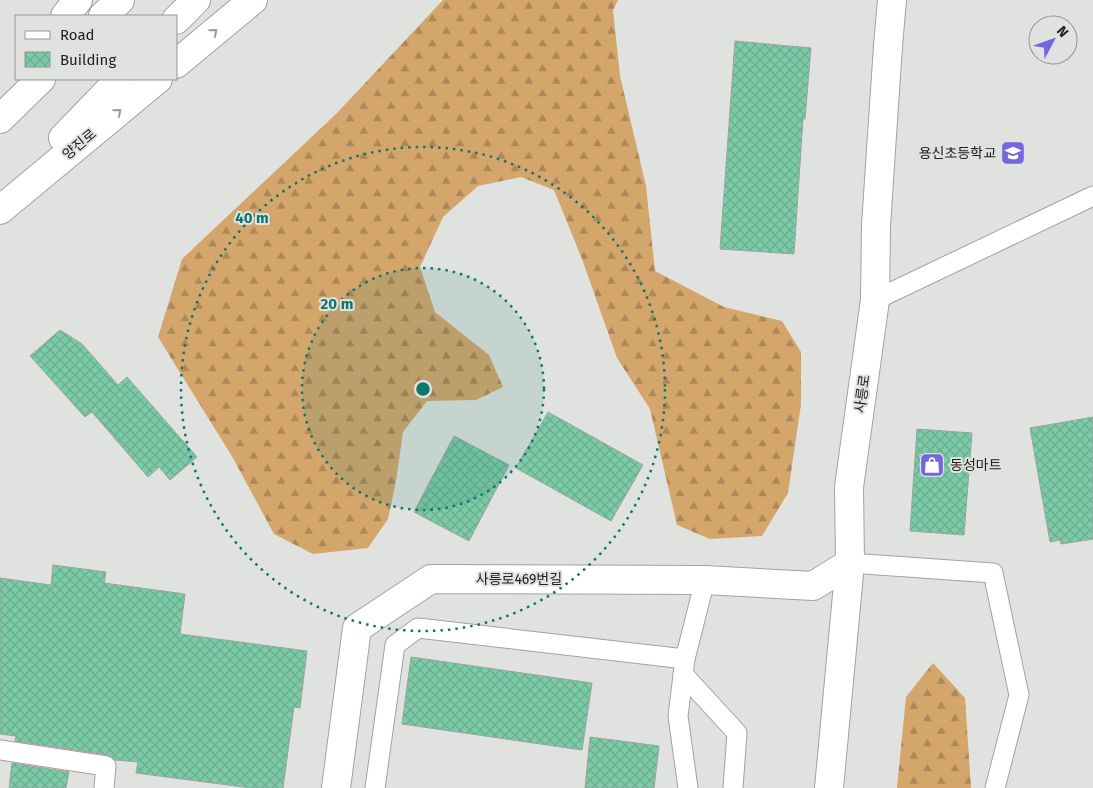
<svg xmlns="http://www.w3.org/2000/svg" width="1093" height="788" font-family="'Fira Sans','Noto Sans KR',sans-serif">
  <style>
    .forest { fill: url(#forest-firs) }
    .building { fill: url(#building-cross-hatch); stroke: #9ea2a0 }
    .lines { fill: none; stroke-linecap: round; stroke-linejoin: round }
    .lane-casing { stroke: #a1a3a0; stroke-width: 21 }
    .street-casing { stroke: #a1a3a0; stroke-width: 30 }
    .secondary-casing { stroke: #a1a3a0; stroke-width: 30 }
    .lane { stroke: #fff; stroke-width: 19 }
    .street { stroke: #fff; stroke-width: 28 }
    .secondary { stroke: #fff; stroke-width: 28 }
    .oneway { stroke: #9b9b9b }
    .ring { fill: none; stroke: #0f766e; stroke-width: 2.5; stroke-dasharray: 2.5 5 }
    .labels { text-anchor: middle; stroke-width: 4; stroke-linejoin: round; paint-order: stroke }
    .street-label { font-size: 14px; fill: #202120; stroke: #e0e2df }
    .poi-label { font-size: 14px; fill: #202120; stroke: #e0e2df; text-anchor: end }
    .centre { fill: #0f766e; stroke: #e0e2df; stroke-width: 2.5 }
    .ring-label { font-size: 15px; text-anchor: middle; font-weight: bold; fill: #0f766e; stroke: #e0e2df; stroke-width: 4; stroke-linejoin: round; paint-order: stroke }
  </style>
  <defs>
    <pattern id="forest-firs" width="22" height="20" patternUnits="userSpaceOnUse" patternTransform="scale(1.25)"><rect width="22" height="20" fill="#d5a66b"/><path d="M5 1l3.5 6h-7zM16 11l3.5 6h-7z" fill="#ac8758"/></pattern>
    <pattern id="building-cross-hatch" width="8" height="8" patternUnits="userSpaceOnUse" patternTransform="scale(1.25)"><rect width="8" height="8" fill="#7ccba7"/><path d="M0 0l8 8M0 8l8-8" fill="none" stroke="#6bae8f"/></pattern>
  </defs>
  <rect width="100%" height="100%" fill="#e0e2df"/>
  <g class="forest">
    <polygon points="443,0 618,0 613,10 620,76 646,186 655,271 724,307 782,321 801,352 801,404 788,493 762,536 710,539 677,525 650,409 617,358 582,259 554,190 521,177 478,186 443,217 420,267 435,312 489,355 503,387 476,400 427,401 403,432 396,481 388,519 368,548 313,554 274,534 233,458 158,337 182,259 337,113"/>
    <polygon points="933,663 965,698 971,788 897,788 906,697"/>
  </g>
  <g class="building">
    <polygon points="735,41 811,48 805,119 803,119 794,254 720,249"/>
    <polygon points="60,330 82,344 118,385 127,377 197,457 170,480 159,467 148,477 92,412 85,417 30,356"/>
    <polygon points="548,412 643,465 611,521 516,468"/>
    <polygon points="1093,417 1093,539 1061,544 1060,540 1050,542 1030,428"/>
    <polygon points="917,429 972,433 964,535 910,531"/>
    <polygon points="454,436 509,465 469,541 414,512"/>
    <polygon points="53,565 106,572 104,583 185,594 180,634 307,651 300,708 294,707 283,788 251,788 136,773 138,762 115,760 108,755 15,741 16,736 0,734 0,578 51,585"/>
    <polygon points="411,657 592,683 582,750 402,724"/>
    <polygon points="590,737 659,746 654,788 585,788"/>
    <polygon points="12,763 69,772 66,788 9,788"/>
  </g>
  <g class="lines">
    <defs>
      <g id="lane">
        <polyline points="875,300 1093,196"/>
        <polyline points="850,563 993,573 1019,695 995,788"/>
        <polyline points="683,674 737,733 733,788"/>
        <polyline points="0,750 106,766 104,788"/>
        <polyline points="375,788 395,645 418,628 685,659"/>
        <polyline points="688,788 678,716 685,659 705,580"/>
      </g>
      <g id="street">
        <polyline points="881,150 888,46"/>
        <polyline points="336,788 357,628 431,579 705,580 813,586 850,563"/>
      </g>
      <g id="secondary">
        <polyline points="65,16 78,0"/>
        <polyline points="103,16 120,0"/>
        <polyline points="176,20 196,0"/>
        <polyline points="888,46 892,0"/>
        <polyline points="176,64 253,0"/>
        <polyline points="0,119 41,79"/>
        <polyline points="63,138 120,79"/>
        <polyline points="0,210 158,79"/>
        <polyline points="829,788 850,563 849,487 875,300 876,226 881,150"/>
      </g>
    </defs>
    <use href="#lane" class="lane-casing"/>
    <use href="#street" class="street-casing"/>
    <use href="#secondary" class="secondary-casing"/>
    <use href="#lane" class="lane"/>
    <use href="#street" class="street"/>
    <use href="#secondary" class="secondary"/>
  </g>
  <defs><path id="oneway-chevron" d="M-2-3.5L2.5 0L-2 3.5" fill="none" stroke-width="1.6" stroke-linecap="round" stroke-linejoin="round" transform="scale(1.25)"/></defs>
  <g class="oneway">
    <use href="#oneway-chevron" transform="translate(214 32) rotate(-40)"/>
    <use href="#oneway-chevron" transform="translate(118 112) rotate(-40)"/>
  </g>
  <circle cx="423" cy="389" r="121" fill="#0f766e" fill-opacity=".12"/>
  <g class="ring">
    <circle cx="423" cy="389" r="121"/>
    <circle cx="423" cy="389" r="242"/>
  </g>
  <defs>
    <symbol id="school-square" viewBox="-11 -11 22 22"><rect x="-9" y="-9" width="18" height="18" rx="4" fill="#7465e0" stroke="#e0e2df"/><path d="M0-5L7-2L0 1L-7-2ZM-4 1L0 2.5L4 1V4Q0 6-4 4Z" fill="#fff"/></symbol>
    <symbol id="shop-square" viewBox="-11 -11 22 22"><rect x="-9" y="-9" width="18" height="18" rx="4" fill="#7465e0" stroke="#e0e2df"/><path d="M-5-2.5h2.3a2.7 3.5 0 0 1 5.4 0H5L5.5 6h-11ZM-1.5-2.5h3a1.5 2.3 0 0 0-3 0Z" fill="#fff"/></symbol>
  </defs>
  <g fill-rule="evenodd">
    <use href="#school-square" x="999" y="139" width="28" height="28"/>
    <use href="#shop-square" x="918" y="451" width="28" height="28"/>
  </g>
  <g class="labels">
    <g class="street-label">
      <text transform="translate(79 144) rotate(-40)" y="5">양진로</text>
      <text transform="translate(862 394) rotate(-82)" y="5">사릉로</text>
      <text x="519" y="584">사릉로469번길</text>
    </g>
    <g class="poi-label">
      <text x="996" y="158">용신초등학교</text>
      <text x="950" y="470" text-anchor="start">동성마트</text>
    </g>
  </g>
  <circle cx="423" cy="389" r="8" class="centre"/>
  <g class="ring-label">
    <text x="252" y="223">40 m</text>
    <text x="337" y="309">20 m</text>
  </g>
  <rect x="15" y="15" width="162" height="65" fill="#e0e2df" stroke="#939593"/>
  <rect x="25" y="31" width="25" height="8" fill="#ffffff" stroke="#939593"/>
  <text x="60" y="40" font-size="15" fill="#202120">Road</text>
  <rect x="25" y="52" width="25" height="15" fill="url(#building-cross-hatch)" stroke="#939593"/>
  <text x="60" y="65" font-size="15" fill="#202120">Building</text>
  <g transform="translate(1053 40) rotate(49)"><circle r="24" fill="#e0e2df" stroke="#939593"/>
  <path d="M0-4L9 19L0 12L-9 19Z" fill="#7465e0"/>
  <text y="-8" font-size="14" font-weight="bold" text-anchor="middle" fill="#202120">N</text>
  </g>
</svg>
